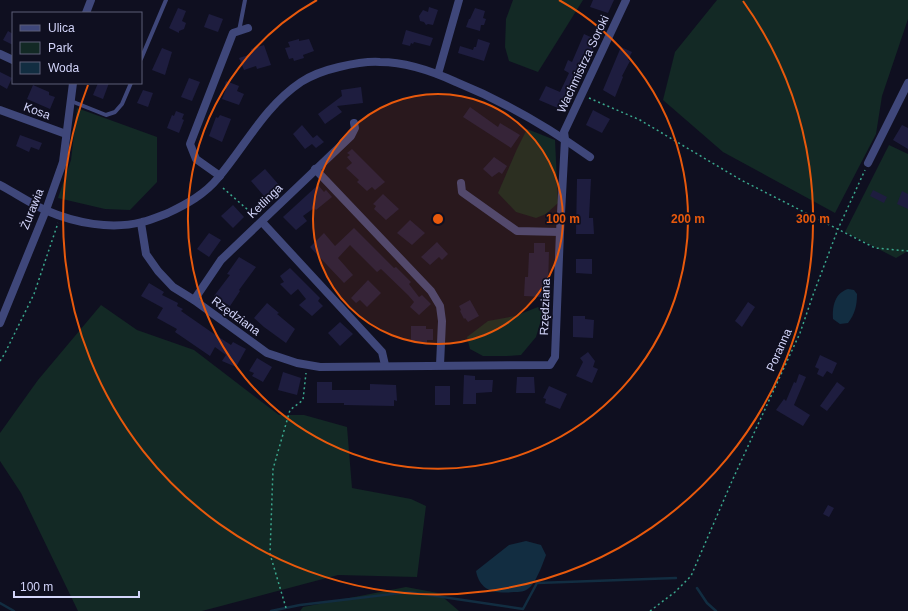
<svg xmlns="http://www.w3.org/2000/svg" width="908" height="611" font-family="Arial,sans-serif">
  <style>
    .green { fill: #132925 }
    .water { fill: #122d41 }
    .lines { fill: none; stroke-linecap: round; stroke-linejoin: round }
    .stream { stroke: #122d41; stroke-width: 2.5 }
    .building { fill: #1e1d3f }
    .path { stroke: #3aa78d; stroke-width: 1.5; stroke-dasharray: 2 3; stroke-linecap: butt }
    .service { stroke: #3f477a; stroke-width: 4 }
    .minor { stroke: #3f477a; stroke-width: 8 }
    .tertiary { stroke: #3f477a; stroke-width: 8 }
    .ring { fill: none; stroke: #e8590c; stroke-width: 2 }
    .labels { text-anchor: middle; stroke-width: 3.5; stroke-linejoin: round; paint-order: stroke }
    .street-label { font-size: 12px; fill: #d3d5fa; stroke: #0f0f20 }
    .centre { fill: #e8590c; stroke: #0f0f20; stroke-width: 2 }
    .ring-label { font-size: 12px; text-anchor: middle; font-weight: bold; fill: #e8590c; stroke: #0f0f20; stroke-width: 3.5; stroke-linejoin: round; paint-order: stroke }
  </style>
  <rect width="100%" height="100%" fill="#0f0f20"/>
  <g class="green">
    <polygon points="513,0 583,0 538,72 509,61 505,47 506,19"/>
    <polygon points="717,0 908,0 908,19 882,96 876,134 835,213 723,152 663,100 675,52"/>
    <polygon points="77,108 157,137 157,182 130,210 105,209 58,198 71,160"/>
    <polygon points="527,129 555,140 558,203 546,214 536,218 516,212 498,193 517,149"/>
    <polygon points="889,145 908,154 908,251 896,258 845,232"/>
    <polygon points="101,305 137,330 194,350 279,415 304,415 347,427 352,488 411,499 426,506 417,577 338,575 202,611 78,611 21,493 0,461 0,433 38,380"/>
    <polygon points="538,307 544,310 536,337 521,355 507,356 483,356 470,349 467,337 488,321 515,316"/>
    <polygon points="406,587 438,593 459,611 300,611 303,607"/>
  </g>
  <g class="water">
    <path d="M848 289 854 290 857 294C857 305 855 314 848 323L840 324 833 319C832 306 835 293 848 289Z"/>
    <path d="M526 541 541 545 546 555C543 563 536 583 529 588 525 592 519 592 514 592 496 594 480 592 476 571L509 545Z"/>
  </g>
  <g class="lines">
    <g class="stream">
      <polyline points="697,588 707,603 716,611"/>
      <polyline points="0,603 14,611"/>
      <polyline points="271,611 300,605 409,592 523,609 537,583 676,578"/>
    </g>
  </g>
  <g class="building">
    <polygon points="593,0 614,0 608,13 590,7"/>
    <polygon points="429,7 438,10 433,25 428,24 426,25 424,22 420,21 419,16 423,10 428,12"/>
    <polygon points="178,8 186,11 182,21 186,23 184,29 179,31 179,33 169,28"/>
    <polygon points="475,8 485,11 483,18 486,19 484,25 481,25 480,31 466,27 469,19 470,19"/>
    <polygon points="209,14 223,19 218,32 204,27"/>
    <polygon points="406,30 433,38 430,46 414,42 413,44 411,43 410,46 402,44"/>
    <polygon points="8,31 13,34 13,45 3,40"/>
    <polygon points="584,34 597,40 583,67 584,68 576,86 570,83 560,109 539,100 546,86 560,92 569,73 564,70 568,60 572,62"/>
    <polygon points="299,39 299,41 309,39 314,51 303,55 304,58 294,61 293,58 289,59 285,48 290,47 288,42"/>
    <polygon points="478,39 490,43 484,61 458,53 460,46 473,50 474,47 476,47"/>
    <polygon points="264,45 271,65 257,69 256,66 244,70 239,58 252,54 251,49"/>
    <polygon points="621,47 632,52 628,60 630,61 622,76 623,77 615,97 603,90"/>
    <polygon points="162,48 172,52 165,75 152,70"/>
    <polygon points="0,72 12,78 7,89 0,85"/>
    <polygon points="189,78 200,82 192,101 181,97"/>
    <polygon points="226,81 239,86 237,91 244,94 239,105 222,99 226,89 224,88"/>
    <polygon points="98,83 109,83 103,99 93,95"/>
    <polygon points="33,85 49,92 49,95 55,97 50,109 27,99"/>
    <polygon points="361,87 363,103 337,106 342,112 325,124 318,114 342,96 341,90"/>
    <polygon points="143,90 153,93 148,107 137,103"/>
    <polygon points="470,107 498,127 500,123 520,135 511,148 463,117"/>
    <polygon points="593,110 610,119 602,133 586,125"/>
    <polygon points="176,111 184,114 182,119 184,120 179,133 167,128 172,115 174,116"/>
    <polygon points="220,115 231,119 222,142 209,136 216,117 218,118"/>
    <polygon points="302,125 313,138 317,135 324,142 316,148 312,144 305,149 293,134"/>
    <polygon points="902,125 908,128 908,149 893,140"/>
    <polygon points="20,135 42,143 39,150 31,147 29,152 16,146"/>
    <polygon points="352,149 385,182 375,190 372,187 367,191 357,182 359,180 346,168 352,163 347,157 350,155 347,153"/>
    <polygon points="494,157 507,166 502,174 499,172 492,177 483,169"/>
    <polygon points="265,169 279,185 264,196 251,181"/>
    <polygon points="577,179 591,179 589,218 593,218 594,234 576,234"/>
    <polygon points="318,185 324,192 326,190 332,197 316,210 314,208 303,216 307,221 296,230 283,217"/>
    <polygon points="873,190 887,197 884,203 870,196"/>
    <polygon points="902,191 908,194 908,209 897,204"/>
    <polygon points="383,194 399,209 386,220 374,209 376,206 373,204"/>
    <polygon points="233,205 244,217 233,228 221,216"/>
    <polygon points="410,220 425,233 412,245 397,233"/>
    <polygon points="354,228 394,268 396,267 411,282 409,284 419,297 422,295 431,304 419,315 410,307 414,302 408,295 381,269 377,272 350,245 338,258 353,275 344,283 310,247 324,233 335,246"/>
    <polygon points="209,233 221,240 209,257 197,249"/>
    <polygon points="437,242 448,254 442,260 439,257 430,265 421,257"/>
    <polygon points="534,243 545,243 545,252 549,252 548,287 544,287 543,297 524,296 525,277 528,277 529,253 534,253"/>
    <polygon points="239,257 256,267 239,290 240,291 230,306 214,296 230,275 227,274"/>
    <polygon points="576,259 592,259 592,274 576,273"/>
    <polygon points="290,268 320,298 318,301 323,306 312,316 299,305 306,299 298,289 291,295 280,284 284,282 280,276"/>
    <polygon points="368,280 381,293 367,307 360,300 356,303 351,298"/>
    <polygon points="149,283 164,292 162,295 178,303 177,306 183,309 181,311 217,336 231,345 233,342 246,349 236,367 222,361 226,355 215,347 210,356 175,332 177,329 157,318 163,308 141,296"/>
    <polygon points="470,300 479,316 468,322 465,318 464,319 460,311 461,310 459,306"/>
    <polygon points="748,302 755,307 742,327 735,321"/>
    <polygon points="267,303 279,313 277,314 295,329 286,343 264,327 254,318"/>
    <polygon points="573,316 585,316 585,319 594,320 593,338 573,337"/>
    <polygon points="340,322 353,334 340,346 328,333"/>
    <polygon points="411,326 426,326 426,329 433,329 433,340 427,340 427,343 411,342"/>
    <polygon points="588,352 595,361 593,367 598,369 592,383 576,376 583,362 580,358"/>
    <polygon points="820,355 837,363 832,374 827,371 823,377 817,374 819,369 815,367"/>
    <polygon points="257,358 272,367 263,382 252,376 254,373 249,371"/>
    <polygon points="283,372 301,378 297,395 278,390"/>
    <polygon points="799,374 806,377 794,405 810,415 803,426 776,410 784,399 786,401 794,382 796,383"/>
    <polygon points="464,375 475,376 475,380 493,380 492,392 476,393 476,404 463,404"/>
    <polygon points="517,377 534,377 535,393 516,393"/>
    <polygon points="317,382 332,382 332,390 370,390 370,384 396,385 397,401 394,400 394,406 344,405 344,403 317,403"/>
    <polygon points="837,382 845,388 827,411 820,406"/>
    <rect x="435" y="386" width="15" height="19"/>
    <polygon points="549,386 567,394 560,409 545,403 546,399 543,398"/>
    <polygon points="828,505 834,508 829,517 823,514"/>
  </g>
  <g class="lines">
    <g class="path">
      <polyline points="589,98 640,120 741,180 875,248 908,251"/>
      <polyline points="223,188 256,217"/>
      <polyline points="0,361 5,353 34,294 58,223"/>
      <polyline points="286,608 270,554 273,469 290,410 303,400 306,373"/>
      <polyline points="650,611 675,592 691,576 732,481 800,333 813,295 838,229 865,170"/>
    </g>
    <g class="service">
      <polyline points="239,31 245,0"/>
      <polyline points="141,59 166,0"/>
      <polyline points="71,101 106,115 115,112 122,104 131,83"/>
    </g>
    <g class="minor">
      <polyline points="0,54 13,60"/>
      <polyline points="438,74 459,0"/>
      <polyline points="0,110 66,134"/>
      <polyline points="868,163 908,83"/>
      <polyline points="315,169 431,291 440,306 442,321 440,365"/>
      <polyline points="220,176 196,159 190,144 233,33 248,28"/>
      <polyline points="461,183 462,192 517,231 560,232"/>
      <path d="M0 185C15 193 30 203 45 210 75 223 111 230 142 222 151 220 160 216 168 213 187 204 205 194 218 178 246 145 264 107 301 82 312 75 326 70 339 67 352 64 367 61 380 62 406 62 432 71 456 82 503 101 548 127 590 157"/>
      <polyline points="262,222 382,352 385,365"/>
      <polyline points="141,223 146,254 158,271 173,287 194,300 267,353 297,363 320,367 550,365 555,357 560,232 565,139 564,132 626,0"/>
      <polyline points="194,300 221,260 351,136 355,128 354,123"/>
    </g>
    <g class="tertiary">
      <polyline points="86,13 91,0"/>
      <polyline points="0,323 46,210 63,162 73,83"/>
    </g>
  </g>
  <circle cx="438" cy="219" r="125" fill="#e8590c" fill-opacity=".12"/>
  <g class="ring">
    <circle cx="438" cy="219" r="125"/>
    <path d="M559 0A250 250 0 1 1 317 0"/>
    <path d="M743 1A375 375 0 1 1 88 85"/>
  </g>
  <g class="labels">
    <g class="street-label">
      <text transform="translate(583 64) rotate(-65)" y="4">Wachmistrza Soroki</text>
      <text transform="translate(37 111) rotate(20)" y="4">Kosa</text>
      <text transform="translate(265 201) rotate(-44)" y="4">Ketlinga</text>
      <text transform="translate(32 209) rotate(-68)" y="4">Żurawia</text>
      <text transform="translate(545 307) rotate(-88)" y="4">Rzędziana</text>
      <text transform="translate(236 316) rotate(36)" y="4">Rzędziana</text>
      <text transform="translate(779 350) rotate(-66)" y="4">Poranna</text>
    </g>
  </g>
  <circle cx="438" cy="219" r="6" class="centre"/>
  <g class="ring-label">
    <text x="563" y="223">100 m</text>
    <text x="688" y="223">200 m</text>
    <text x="813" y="223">300 m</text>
  </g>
  <rect x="12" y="12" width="130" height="72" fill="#0f0f20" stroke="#5d5e77"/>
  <rect x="20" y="25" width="20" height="6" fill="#3f477a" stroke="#5d5e77"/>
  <text x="48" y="32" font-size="12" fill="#d3d5fa">Ulica</text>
  <rect x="20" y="42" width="20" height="12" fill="#132925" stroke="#5d5e77"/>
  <text x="48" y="52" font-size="12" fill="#d3d5fa">Park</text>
  <rect x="20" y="62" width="20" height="12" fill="#122d41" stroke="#5d5e77"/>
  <text x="48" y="72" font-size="12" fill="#d3d5fa">Woda</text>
  <path d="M14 591v6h125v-6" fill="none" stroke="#d3d5fa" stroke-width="2"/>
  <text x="20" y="591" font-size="12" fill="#d3d5fa" stroke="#0f0f20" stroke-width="3" paint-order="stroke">100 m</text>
</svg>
